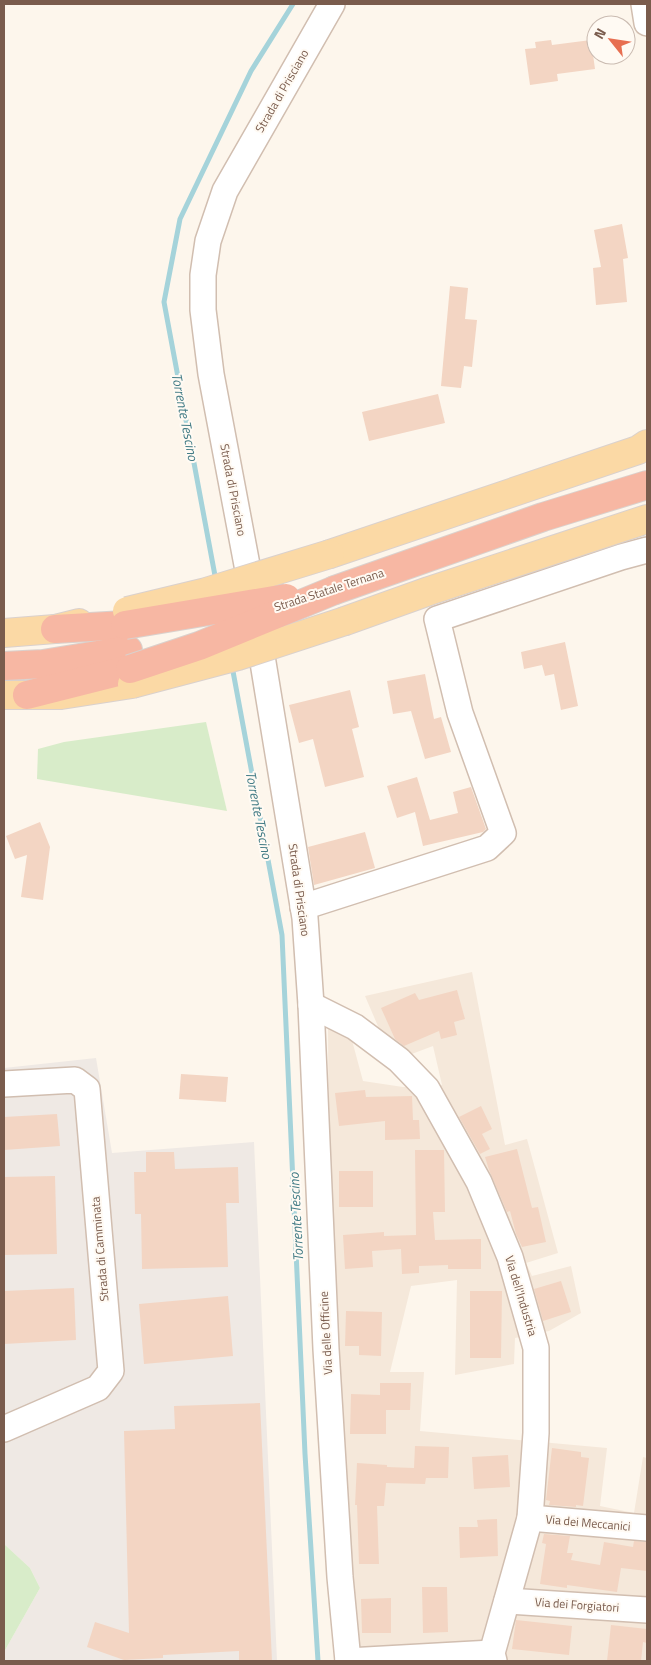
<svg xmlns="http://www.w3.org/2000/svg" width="651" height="1665" font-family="'Titillium Web',sans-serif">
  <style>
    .residential { fill: #f5e8da }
    .industrial { fill: #efe9e4 }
    .green { fill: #d8ecc9 }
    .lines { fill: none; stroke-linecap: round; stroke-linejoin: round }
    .stream { stroke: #a5d3da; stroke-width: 5 }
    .building { fill: #f3d5c3 }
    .minor-casing { stroke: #d1beb0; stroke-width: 28 }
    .major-casing { stroke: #dad1cd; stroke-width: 30 }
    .highway-casing { stroke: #dad1cd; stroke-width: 30 }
    .minor { stroke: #fff; stroke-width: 25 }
    .major { stroke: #fbd9a5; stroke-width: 28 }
    .highway { stroke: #f7b7a3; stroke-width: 28 }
    .major-bridge-casing { stroke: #dad1cd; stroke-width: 30; stroke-linecap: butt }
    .highway-bridge-casing { stroke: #dad1cd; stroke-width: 30; stroke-linecap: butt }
    .major-bridge { stroke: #fbd9a5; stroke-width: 28 }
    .highway-bridge { stroke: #f7b7a3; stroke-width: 28 }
    .labels { text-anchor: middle; stroke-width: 4; stroke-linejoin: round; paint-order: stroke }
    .street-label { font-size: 12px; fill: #7a5c4d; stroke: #fffaf3 }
    .water-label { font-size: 14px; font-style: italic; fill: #437c86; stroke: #fffaf3 }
  </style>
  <rect width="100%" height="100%" fill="#fdf6ec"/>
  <polygon class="residential" points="472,972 505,1145 527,1139 558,1253 526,1263 532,1276 571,1266 581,1313 549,1331 515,1338 514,1364 455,1375 457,1280 411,1286 390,1372 424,1372 420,1431 607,1448 600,1506 634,1513 643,1457 647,1458 647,1661 355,1661 329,1215 328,1025 350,1033 363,1081 403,1087 442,1085 433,1046 393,1061 365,996"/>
  <polygon class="industrial" points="96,1058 112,1153 254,1142 277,1661 4,1661 4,1652 40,1588 30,1568 4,1544 4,1068"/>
  <g class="green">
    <polygon points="206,722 227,811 37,779 38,749 64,742"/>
    <polygon points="4,1544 30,1568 40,1588 4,1652"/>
  </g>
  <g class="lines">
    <g class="stream">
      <polyline points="216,581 164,302 180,219 251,71 293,4"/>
      <polyline points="232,666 282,935 305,1454 318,1661"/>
    </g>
  </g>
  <g class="building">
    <polygon points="551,40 552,45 591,40 595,69 557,74 558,81 530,85 525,49 536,48 535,42"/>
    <polygon points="622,224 628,258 623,259 627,302 596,305 593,268 601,267 594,230"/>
    <polygon points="450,286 468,288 465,319 477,320 472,367 464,366 461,388 441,386"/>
    <polygon points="438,394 445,423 369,441 362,412"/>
    <polygon points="565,642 578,706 561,710 554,674 545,676 542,665 524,669 521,652"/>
    <polygon points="425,674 434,719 441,717 451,752 425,759 411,711 393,714 387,681"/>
    <polygon points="350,690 359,727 352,729 364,777 325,787 313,739 299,743 289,705"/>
    <polygon points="417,777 430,820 458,813 453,792 471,787 486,829 483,832 423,846 415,812 397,818 387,786"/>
    <polygon points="40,822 50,847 43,900 21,897 27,855 15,859 6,836"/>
    <polygon points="365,832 375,868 314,885 308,847"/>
    <polygon points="457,990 465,1019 454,1022 457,1035 441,1039 439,1031 404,1046 395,1039 381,1008 415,993 419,1000"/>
    <polygon points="181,1074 228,1077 226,1102 179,1099"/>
    <polygon points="365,1090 366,1097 412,1096 413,1120 419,1120 420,1139 385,1140 385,1121 339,1126 335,1093"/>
    <polygon points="481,1106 492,1129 482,1134 490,1149 480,1154 459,1117"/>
    <polygon points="57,1114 60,1146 4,1150 4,1117"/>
    <polygon points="517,1149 532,1208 538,1207 546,1242 522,1247 516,1234 510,1211 507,1212 489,1170 485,1157"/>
    <polygon points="415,1150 444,1150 445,1212 433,1212 435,1240 481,1239 481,1269 448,1269 448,1265 419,1266 419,1273 402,1274 401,1249 372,1251 373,1267 345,1269 343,1235 384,1232 384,1236 416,1235"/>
    <polygon points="146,1152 174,1152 175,1169 238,1167 239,1203 226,1203 228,1267 142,1269 141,1214 135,1214 134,1172 146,1172"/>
    <rect x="339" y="1171" width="34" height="36"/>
    <polygon points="55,1176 57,1254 4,1255 4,1177"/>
    <polygon points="561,1281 571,1312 543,1321 534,1289"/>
    <polygon points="74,1288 76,1340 4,1344 4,1291"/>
    <polygon points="470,1291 502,1291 501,1358 470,1358"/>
    <polygon points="228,1296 233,1356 144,1364 139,1304"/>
    <polygon points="346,1311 382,1312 381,1356 359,1355 359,1346 345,1346"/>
    <polygon points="380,1383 411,1383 410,1410 386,1410 386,1434 350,1434 351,1394 380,1395"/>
    <polygon points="260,1403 272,1661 239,1661 239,1651 163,1655 163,1658 124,1660 87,1647 95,1622 129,1633 124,1431 175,1429 174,1406"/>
    <polygon points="415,1446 449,1447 448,1478 426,1478 425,1484 386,1483 384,1506 377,1506 379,1564 359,1564 357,1505 355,1505 357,1463 387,1465 387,1467 414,1468"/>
    <polygon points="552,1448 581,1452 581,1457 589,1458 583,1506 576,1505 576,1507 549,1505 550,1501 546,1500"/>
    <polygon points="508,1455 510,1487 474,1489 472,1457"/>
    <polygon points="497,1519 498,1556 460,1558 459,1527 478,1527 477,1520"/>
    <polygon points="544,1534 570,1536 567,1553 573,1553 571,1560 600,1565 604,1542 633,1547 634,1541 647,1542 647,1571 621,1568 617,1592 567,1585 567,1588 540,1584 546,1544 542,1543"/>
    <polygon points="422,1587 447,1587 448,1632 423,1633"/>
    <polygon points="391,1598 391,1633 362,1633 361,1599"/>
    <polygon points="516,1620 572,1626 569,1655 512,1649"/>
    <polygon points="611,1625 647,1629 647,1643 643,1642 641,1661 607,1661"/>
  </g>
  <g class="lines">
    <defs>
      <g id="minor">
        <polyline points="332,4 225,191 208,241 203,275 203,310 211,374 247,565 305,918 311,1005 326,1349 340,1577 348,1661"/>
        <polyline points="644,4 647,23"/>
        <polyline points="303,907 487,848 503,833 460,713 437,619 621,557 647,550"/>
        <polyline points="311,1005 355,1027 399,1060 427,1089 479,1182 510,1257 536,1348 536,1433 530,1518 492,1653 494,1661"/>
        <polyline points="4,1084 75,1080 87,1089 111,1371 98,1388 4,1429"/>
        <polyline points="530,1518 647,1528"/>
        <polyline points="507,1601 647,1610"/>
        <polyline points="348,1661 492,1653"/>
      </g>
      <g id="major">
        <polyline points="330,554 638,450 647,444"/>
        <polyline points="345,621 429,591 647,519"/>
        <polyline points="4,633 55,629 79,623"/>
        <polyline points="4,695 61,695 132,684"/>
      </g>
      <g id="highway">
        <polyline points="335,590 543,517 647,485"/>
        <polyline points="55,629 125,625"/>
        <polyline points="4,666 43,664 128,650"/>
        <polyline points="27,695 130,669"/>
      </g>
    </defs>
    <use href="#minor" class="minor-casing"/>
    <use href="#major" class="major-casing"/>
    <use href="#highway" class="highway-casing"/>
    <use href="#minor" class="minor"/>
    <use href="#major" class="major"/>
    <use href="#highway" class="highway"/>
    <defs>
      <g id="major-bridge">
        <polyline points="127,611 206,592 330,554"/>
        <polyline points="132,684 238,656 345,621"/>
      </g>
      <g id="highway-bridge">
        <polyline points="125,625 286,598"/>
        <polyline points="130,669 199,646 335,590"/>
      </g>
    </defs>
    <use href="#major-bridge" class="major-bridge-casing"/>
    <use href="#highway-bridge" class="highway-bridge-casing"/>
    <use href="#major-bridge" class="major-bridge"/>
    <use href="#highway-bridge" class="highway-bridge"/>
  </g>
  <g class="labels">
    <g class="street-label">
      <text transform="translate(282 91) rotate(-60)" y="4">Strada di Prisciano</text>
      <text transform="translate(233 490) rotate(79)" y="4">Strada di Prisciano</text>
      <text transform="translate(329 590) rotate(-18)" y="4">Strada Statale Ternana</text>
      <text transform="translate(299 890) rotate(82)" y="4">Strada di Prisciano</text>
      <text transform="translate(100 1249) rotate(-95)" y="4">Strada di Camminata</text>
      <text transform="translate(521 1296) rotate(73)" y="4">Via dell'Industria</text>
      <text transform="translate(326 1333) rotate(-93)" y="4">Via delle Officine</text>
      <text transform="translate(588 1523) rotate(5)" y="4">Via dei Meccanici</text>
      <text transform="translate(577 1605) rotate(4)" y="4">Via dei Forgiatori</text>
    </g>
    <g class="water-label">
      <text transform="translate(185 417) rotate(79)" y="5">Torrente Tescino</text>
      <text transform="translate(259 815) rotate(79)" y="5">Torrente Tescino</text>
      <text transform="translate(296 1217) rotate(-93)" y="5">Torrente Tescino</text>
    </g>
  </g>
  <rect width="651" height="1665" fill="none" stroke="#7a5c4d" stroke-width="10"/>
  <g transform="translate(611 40) rotate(300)"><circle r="24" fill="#fffaf3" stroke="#cabbb1"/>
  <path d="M0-4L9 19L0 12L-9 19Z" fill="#e76f51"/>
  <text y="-8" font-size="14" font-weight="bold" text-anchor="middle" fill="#7a5c4d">N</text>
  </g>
</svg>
